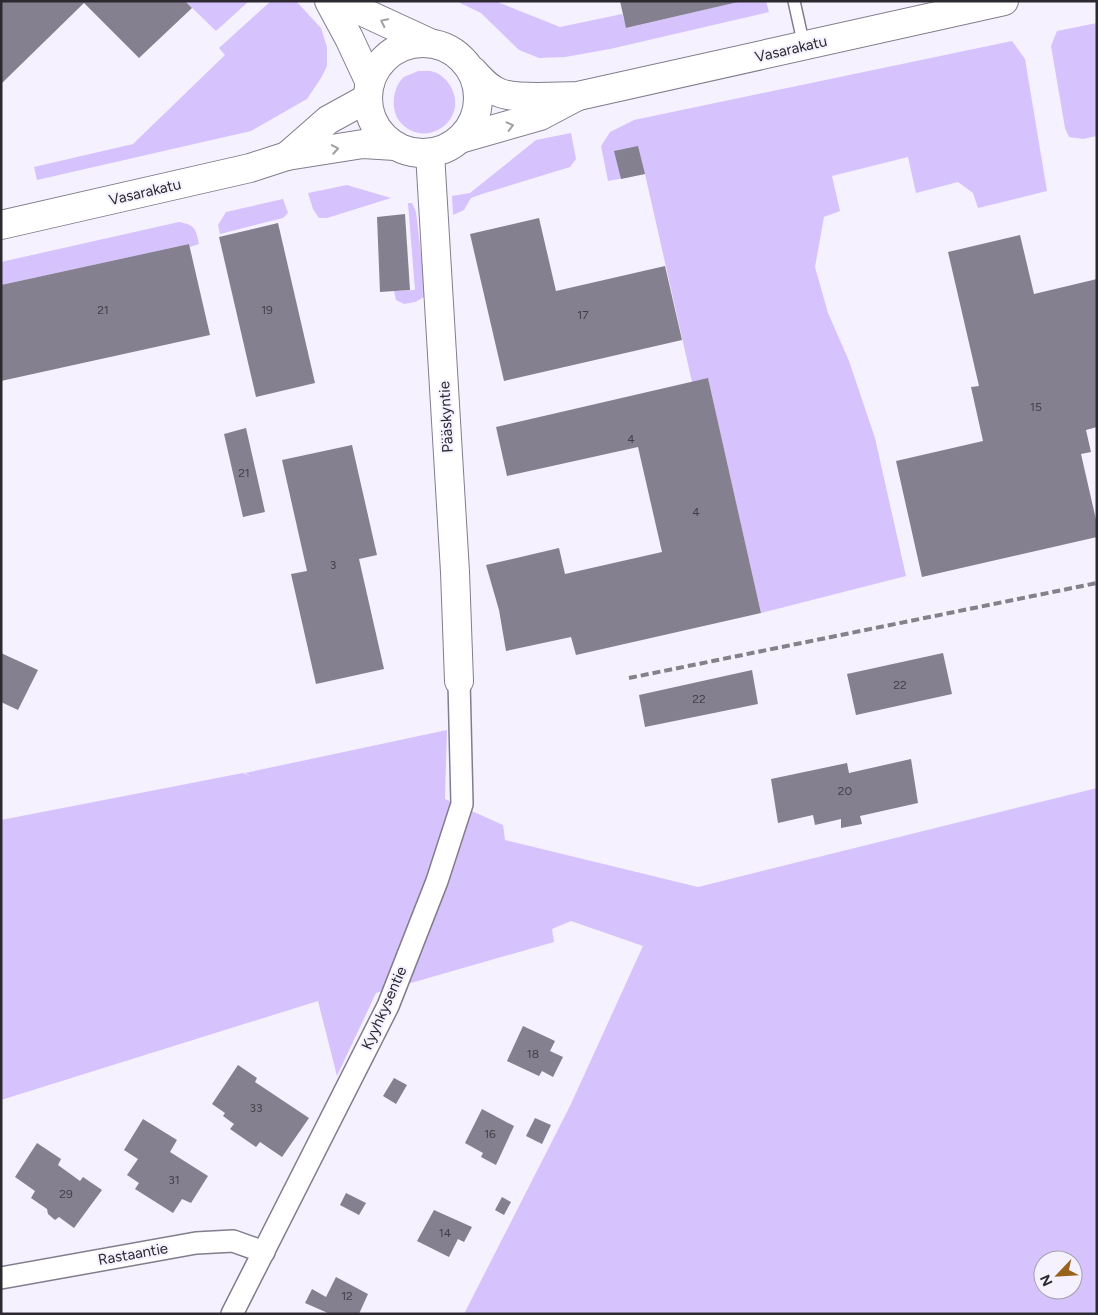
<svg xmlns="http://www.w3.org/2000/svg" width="1098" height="1315" font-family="Figtree,sans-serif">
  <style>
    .green { fill: #d6c3fe; fill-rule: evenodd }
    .building { fill: #85808f }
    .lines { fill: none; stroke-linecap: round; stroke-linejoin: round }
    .service-casing { stroke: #827d8c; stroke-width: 14 }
    .minor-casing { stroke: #827d8c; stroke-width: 24 }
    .tertiary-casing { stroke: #827d8c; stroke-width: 30 }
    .service { stroke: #fff; stroke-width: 11 }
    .minor { stroke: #fff; stroke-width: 21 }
    .tertiary { stroke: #fff; stroke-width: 28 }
    .rail { stroke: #84818a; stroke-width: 4; stroke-dasharray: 8 4; stroke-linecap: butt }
    .oneway { stroke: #a09fa2 }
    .labels { text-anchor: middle; stroke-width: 4; stroke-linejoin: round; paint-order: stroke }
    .number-label { font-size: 12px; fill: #424048 }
    .street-label { font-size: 15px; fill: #2c2a30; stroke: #f5f1ff }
  </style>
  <rect width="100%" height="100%" fill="#f5f1ff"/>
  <g class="green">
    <polygon points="185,1 249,1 216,31"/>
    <polygon points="271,1 296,1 321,28 327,47 327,66 321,78 307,99 251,131 37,180 34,167 133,144 225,55 219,48"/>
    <polygon points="456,1 495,1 560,27 622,14 627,28 741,1 766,1 769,12 610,49 565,57 539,58 519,50 481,13"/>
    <polygon points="1097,23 1097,136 1083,139 1069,137 1065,128 1051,46 1057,31"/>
    <polygon points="1012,41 1025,59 1047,191 978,208 973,193 958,182 916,193 908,157 832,176 840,211 824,217 815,267 828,313 849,361 875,438 906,576 761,613 708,379 692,382 645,174 608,181 601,146 610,132 634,120"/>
    <path d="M418 71C423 71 429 70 434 72 441 74 447 80 451 87 469 120 426 150 401 123 390 112 392 87 404 77 408 75 414 73 418 71Z"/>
    <polygon points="571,133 576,159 570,167 482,194 471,198 464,210 453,215 452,196 470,193 536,140"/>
    <polygon points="347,185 391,198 327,218 319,218 313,209 308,193"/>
    <polygon points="283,199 288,213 283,218 220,234 218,225 226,212"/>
    <polygon points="408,203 412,203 416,212 426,296 415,302 404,304 396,300 394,291 415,290"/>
    <path d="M179 222C195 225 196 229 199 244L190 247 189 244 1 285V262Z"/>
    <path d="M447 730 445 799 503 825 505 840 698 887 1097 788V1314H464L570 1106 643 946 571 921 552 929 554 942 376 993 337 1076 318 1001 1 1100V820L243 773 250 776 245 773ZM1043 1260H1073V1290H1043Z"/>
  </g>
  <g class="building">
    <polygon points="1,1 185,1 192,8 139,58 84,3 1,84"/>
    <polygon points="620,1 738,1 738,2 626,28"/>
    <polygon points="638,146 645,174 621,179 614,151"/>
    <polygon points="405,214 410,290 380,292 377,217"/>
    <polygon points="539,218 556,291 665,266 682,340 504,381 470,234"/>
    <polygon points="278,223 315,383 256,397 219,237"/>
    <polygon points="1020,235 1034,294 1097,279 1097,427 1086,430 1091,452 1081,454 1097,524 1097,537 922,577 896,461 983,441 971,387 979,386 948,252"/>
    <polygon points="189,244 210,335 1,381 1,285"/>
    <polygon points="708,378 761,613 576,655 571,637 506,651 499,610 486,565 559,548 565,574 662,552 638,447 507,476 496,427"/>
    <polygon points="246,428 265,512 243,517 224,434"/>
    <polygon points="352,445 377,555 359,559 384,669 316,684 291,574 307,571 282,460"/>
    <polygon points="1,653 38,670 18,710 1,702"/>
    <polygon points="943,653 952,694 856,715 847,674"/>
    <polygon points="752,670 758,704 645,727 639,695"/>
    <polygon points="911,759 918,803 860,816 862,824 841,828 841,819 815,825 813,815 778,823 771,779 847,763 849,773"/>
    <polygon points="523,1026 555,1041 550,1051 563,1057 553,1077 542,1071 539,1076 507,1061"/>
    <polygon points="238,1065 257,1078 255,1082 309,1118 282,1157 260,1142 256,1147 230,1129 234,1124 223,1116 225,1113 212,1104"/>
    <polygon points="394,1078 407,1085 396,1104 383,1096"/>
    <polygon points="482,1109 514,1126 496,1165 481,1157 483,1153 465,1143"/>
    <polygon points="535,1118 551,1125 542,1144 526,1136"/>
    <polygon points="143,1119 177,1140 170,1152 208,1176 191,1203 182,1199 173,1213 135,1189 139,1183 127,1175 138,1159 124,1150"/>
    <polygon points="37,1143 61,1159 58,1165 80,1181 83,1177 102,1190 74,1228 59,1217 55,1220 48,1214 47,1209 31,1198 35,1191 15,1177"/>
    <polygon points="346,1193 366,1203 359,1215 340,1205"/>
    <polygon points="502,1197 511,1202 504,1215 495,1210"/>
    <polygon points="434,1210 472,1227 464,1242 458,1239 449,1257 417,1241"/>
    <polygon points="336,1277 368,1294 359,1314 330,1314 305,1303 312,1289 326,1297"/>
  </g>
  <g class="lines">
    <defs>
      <polyline id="service" points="794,1 804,46"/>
      <g id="minor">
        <polyline points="1,1278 196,1243 233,1241 264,1252"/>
        <polyline points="232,1314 388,1006 437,881 462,804 459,681"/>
      </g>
      <g id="tertiary">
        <polyline points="329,1 349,38 370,83"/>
        <polyline points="339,1 428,42"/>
        <circle cx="423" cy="98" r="55"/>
        <path d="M473 71C481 80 489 89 500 93 519 100 557 96 578 96L1004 1"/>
        <polyline points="463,138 540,116 576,97"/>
        <polyline points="430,153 455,572 459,681"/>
        <polyline points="287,156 328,120 368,98"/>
        <polyline points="1,225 250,168 287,156 363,144 395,146"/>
      </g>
    </defs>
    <use href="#service" class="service-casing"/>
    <use href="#minor" class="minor-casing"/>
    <use href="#tertiary" class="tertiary-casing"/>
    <use href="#service" class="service"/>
    <use href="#minor" class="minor"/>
    <use href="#tertiary" class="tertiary"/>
    <polyline class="rail" points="629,678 1097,583"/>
  </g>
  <defs><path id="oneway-chevron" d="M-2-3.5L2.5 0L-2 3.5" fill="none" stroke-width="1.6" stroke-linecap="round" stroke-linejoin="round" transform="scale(1.25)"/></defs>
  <g class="oneway">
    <use href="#oneway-chevron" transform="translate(384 22) rotate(-154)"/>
    <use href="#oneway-chevron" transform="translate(510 126) rotate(-14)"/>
    <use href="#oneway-chevron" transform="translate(335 149) rotate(-10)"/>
  </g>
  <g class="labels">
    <g class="number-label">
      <text x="103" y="314">21</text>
      <text x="267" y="314">19</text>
      <text x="583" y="319">17</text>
      <text x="1036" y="411">15</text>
      <text x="631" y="443">4</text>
      <text x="244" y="477">21</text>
      <text x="696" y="516">4</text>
      <text x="333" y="569">3</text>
      <text x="900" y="689">22</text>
      <text x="699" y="703">22</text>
      <text x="845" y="795">20</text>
      <text x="533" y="1058">18</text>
      <text x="256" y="1112">33</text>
      <text x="490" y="1138">16</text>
      <text x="174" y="1184">31</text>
      <text x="66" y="1198">29</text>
      <text x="445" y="1237">14</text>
      <text x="347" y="1300">12</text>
    </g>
    <g class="street-label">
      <text transform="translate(791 49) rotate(-13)" y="5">Vasarakatu</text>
      <text transform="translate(145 192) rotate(-13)" y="5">Vasarakatu</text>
      <text transform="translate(446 417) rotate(-93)" y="5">Pääskyntie</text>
      <text transform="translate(384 1008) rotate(-66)" y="5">Kyyhkysentie</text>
      <text transform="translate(133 1254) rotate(-10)" y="5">Rastaantie</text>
    </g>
  </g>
  <rect width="1098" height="1315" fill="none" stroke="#2c2a30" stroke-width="5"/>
  <g transform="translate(1058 1275) rotate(245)"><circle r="24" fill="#f5f1ff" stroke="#a5a1ac"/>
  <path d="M0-4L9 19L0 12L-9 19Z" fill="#98621a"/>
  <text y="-8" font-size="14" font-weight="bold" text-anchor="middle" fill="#2c2a30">N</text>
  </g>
</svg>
